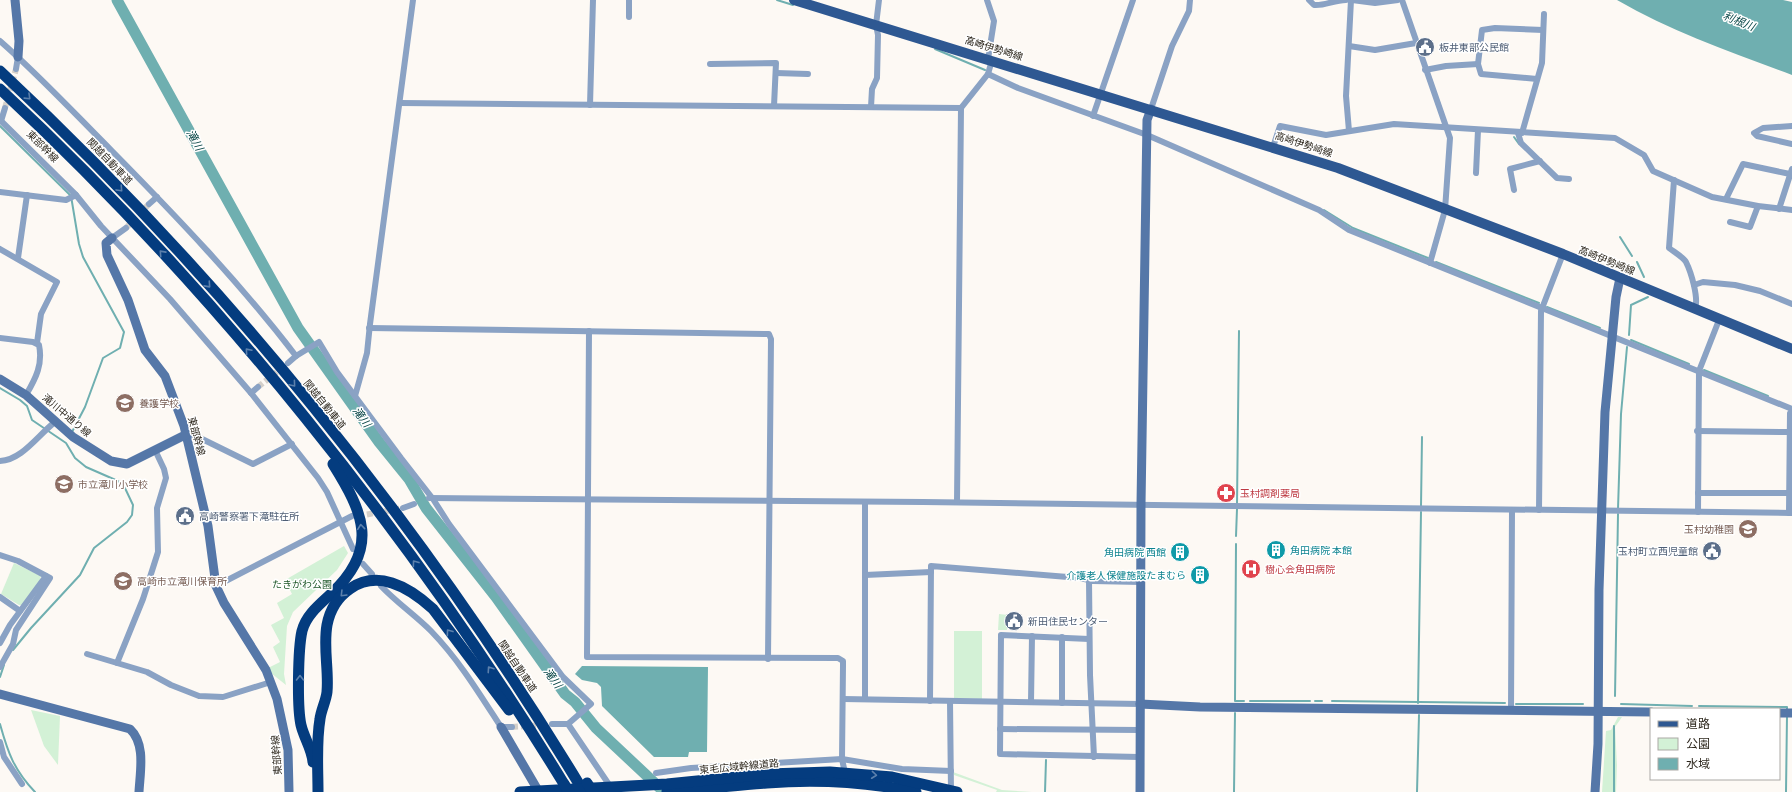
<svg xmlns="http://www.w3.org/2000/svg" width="1792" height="792" font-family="'Source Sans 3','Noto Sans JP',sans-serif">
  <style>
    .green { fill: #d3f1d6 }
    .water { fill: #6fafb0 }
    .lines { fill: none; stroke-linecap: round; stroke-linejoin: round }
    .stream { stroke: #6fafb0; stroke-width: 2 }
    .river { stroke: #6fafb0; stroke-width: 11 }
    .street-tunnel { stroke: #d4cfc9; stroke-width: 6; stroke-dasharray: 6 3; stroke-linecap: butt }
    .street { stroke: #8aa2c4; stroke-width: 6 }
    .secondary { stroke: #5577a8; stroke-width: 9 }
    .primary { stroke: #2e5892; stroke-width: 10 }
    .highway { stroke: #043c7f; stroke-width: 11 }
    .highway-bridge { stroke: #043c7f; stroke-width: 11 }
    .oneway { stroke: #5c80ac }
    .labels { text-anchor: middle; stroke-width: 3; stroke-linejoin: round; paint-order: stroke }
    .service-label { font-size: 10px; fill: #4e5e75; stroke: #fff; text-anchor: start }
    .street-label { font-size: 10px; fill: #2e281e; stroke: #fff }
    .education-label { font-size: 10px; fill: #785e54; stroke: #fff; text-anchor: start }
    .health-label { font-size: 10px; fill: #be3a42; stroke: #fff; text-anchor: start }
    .culture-label { font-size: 10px; fill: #0d838f; stroke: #fff; text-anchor: end }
    .park-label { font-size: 10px; fill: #1f582a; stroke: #fff }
    .water-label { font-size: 11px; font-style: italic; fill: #064445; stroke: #fff }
  </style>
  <rect width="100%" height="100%" fill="#fdf9f4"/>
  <g class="green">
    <polygon points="344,546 348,553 337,570 293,612 287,626 284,674 286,685 271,673 268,668 280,662 273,647 280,642 271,625 284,618 277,603 292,594 285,580"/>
    <polygon points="14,563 41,576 39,583 22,605 19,605 1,594"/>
    <polygon points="999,614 1008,615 1007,630 998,630"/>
    <polygon points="954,631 982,631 982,699 954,698"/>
    <polygon points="31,710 60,716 58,765 44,746"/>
    <polygon points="1618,717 1622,717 1615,727 1617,765 1616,792 1602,792 1606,731 1611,730"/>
    <polygon points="953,772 1002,790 1032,792 996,792 997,790 954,775"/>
  </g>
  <g class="water">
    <path d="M1617 0H1783L1792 2V75C1733 53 1672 32 1617 0Z"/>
    <polygon points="582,666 708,667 707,752 689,752 688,757 654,757 602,706 601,687 597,683 582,680 575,674"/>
  </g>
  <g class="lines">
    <g class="stream">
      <polyline points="777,0 793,5"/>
      <polyline points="935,49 985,70"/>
      <polyline points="0,126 71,196 79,244 83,257 124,332 120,348 103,358 85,407 72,432"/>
      <polyline points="1514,137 1519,144"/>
      <polyline points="1324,210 1353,228 1428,258"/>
      <polyline points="1620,237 1632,256"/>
      <polyline points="1436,262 1539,303"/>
      <polyline points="1637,262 1644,277"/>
      <polyline points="1547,307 1600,328"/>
      <polyline points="1629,335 1631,305 1648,297"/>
      <polyline points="1631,340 1689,364"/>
      <polyline points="1704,370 1768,396"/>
      <polyline points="0,388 20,400 27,406 32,420 66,443 75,458 86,467 118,481 124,486 133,505 132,515 127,522 94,548 80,575 31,628 13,650"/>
      <polyline points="1237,504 1239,331"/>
      <polyline points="1421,506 1422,437"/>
      <polyline points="1618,509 1621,414 1627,347"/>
      <polyline points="1236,536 1237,509"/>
      <polyline points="1236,544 1235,699 1235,701 1244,701"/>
      <polyline points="0,677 4,665"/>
      <polyline points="1615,696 1618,514"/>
      <polyline points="1250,701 1310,701"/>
      <polyline points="1315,701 1322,701"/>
      <polyline points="1332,701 1505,703"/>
      <polyline points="1418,703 1421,512"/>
      <polyline points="1516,704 1583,704"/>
      <polyline points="1621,704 1692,706"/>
      <polyline points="1699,706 1787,707 1787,710"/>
      <path d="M0 724C8 753 14 770 35 792"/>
      <polyline points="1045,792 1046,760"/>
      <polyline points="1234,792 1235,713"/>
      <polyline points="1417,792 1419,715"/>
      <polyline points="1614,792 1614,726"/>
      <polyline points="1786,792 1787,716"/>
    </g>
    <polyline class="river" points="117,0 298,328 379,442 409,479 426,508 496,597 565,694 575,702 596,728 661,789"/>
    <g class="street-tunnel">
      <polyline points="5,108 16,69"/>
      <polyline points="126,228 149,204"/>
      <polyline points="258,387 283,367"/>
      <polyline points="358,516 403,508"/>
      <polyline points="512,727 542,725"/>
    </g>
    <g class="street">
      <polyline points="629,0 629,17"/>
      <polyline points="987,0 994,21 988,59"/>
      <path d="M1309 0 1314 5C1325 6 1334 0 1346 0"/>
      <polyline points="1352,0 1375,3 1398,0"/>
      <polyline points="1402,0 1450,138 1445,210 1430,263"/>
      <path d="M0 41C39 75 75 114 112 151 177 217 240 283 296 356"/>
      <polyline points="1349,46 1375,50 1416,43"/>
      <polyline points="710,64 776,63 774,106"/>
      <polyline points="16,69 18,57"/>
      <polyline points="1425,70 1446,66 1478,64"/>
      <polyline points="776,73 808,74"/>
      <polyline points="988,74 1018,88 1147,135 1319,210 1349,230 1792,409"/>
      <polyline points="1537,79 1481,74 1478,64 1482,30 1495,28 1543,30"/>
      <polyline points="400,103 961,108"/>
      <polyline points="590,105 593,0"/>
      <polyline points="871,107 872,89 877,78 878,35 876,25 879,0"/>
      <polyline points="1151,109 1172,46 1189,11 1190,0"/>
      <polyline points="1093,116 1133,0"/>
      <polyline points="0,120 76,195 101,226 170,299 251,393 318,478 327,492 353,549"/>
      <polyline points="1,121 5,108"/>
      <polyline points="1792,126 1763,128 1754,133 1757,136 1792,144"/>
      <polyline points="1349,131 1346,96 1351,0"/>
      <polyline points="1518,133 1521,143 1557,178 1569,179"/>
      <polyline points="1522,133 1542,63 1544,14"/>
      <polyline points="1273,147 1280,126 1326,135 1394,124 1615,138 1644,155 1653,171 1712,197 1758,206 1792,210"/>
      <polyline points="1476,173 1478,130"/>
      <path d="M1674 180 1669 248C1674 252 1683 257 1686 262 1691 272 1699 298 1695 309"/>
      <polyline points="1514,190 1510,169 1540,161"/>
      <polyline points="0,192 66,200 76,195"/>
      <polyline points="1726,199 1743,164 1790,174"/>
      <polyline points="149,204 157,197"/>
      <polyline points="1779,209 1792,169"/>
      <polyline points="1730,222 1750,227 1758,206"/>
      <polyline points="112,238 126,228"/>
      <polyline points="0,249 57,282 41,314 37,343"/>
      <polyline points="18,258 27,195"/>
      <polyline points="1694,285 1703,282 1735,285 1760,291 1792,304"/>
      <polyline points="369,328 769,334 771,339 768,659"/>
      <polyline points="589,331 587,657 838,658 843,661 843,665 842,759 845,773"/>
      <path d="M0 338 33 342 39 345C43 364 36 378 26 395"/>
      <polyline points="288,363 296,356 319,342 337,372 401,458 433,499 449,524 563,677 591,704 568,724 552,724"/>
      <polyline points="251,393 258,387"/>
      <polyline points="355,396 367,353 370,324 413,0"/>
      <polyline points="1697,431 1789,432"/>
      <polyline points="187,434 194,435 253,464 292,444"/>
      <path d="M0 461C22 460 38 435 55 422"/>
      <polyline points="1698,493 1789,493"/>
      <polyline points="429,498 923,502 1792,513"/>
      <polyline points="865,502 865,699"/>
      <polyline points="957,502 961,108 988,74 992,60"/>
      <polyline points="403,508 414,504"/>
      <polyline points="1539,510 1541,311 1563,254"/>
      <polyline points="1698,512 1699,371 1719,320"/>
      <polyline points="1789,513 1790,413 1792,411"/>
      <polyline points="0,555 18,561 50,578 16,630 13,644 0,667"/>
      <polyline points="363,564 372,574"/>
      <polyline points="865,575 931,572"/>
      <polyline points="1089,580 1090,675 1094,757"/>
      <polyline points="216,586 352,516"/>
      <path d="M381 586C396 602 415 615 431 631 459 660 479 693 501 727H512"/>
      <polyline points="0,597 20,611"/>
      <polyline points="1089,639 1001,635 1000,754 1139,757"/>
      <polyline points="0,643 10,625 46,576"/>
      <polyline points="87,654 147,672 171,685 199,696 223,697 271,682"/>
      <polyline points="117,663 143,599 158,552 157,508 166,478 164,469 155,450"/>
      <polyline points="843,699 1140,704"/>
      <polyline points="930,701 931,566 1080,578 1093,581 1141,582"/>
      <polyline points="950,701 951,792"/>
      <polyline points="1031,702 1032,636"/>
      <polyline points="1062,703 1062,637"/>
      <polyline points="1511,710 1512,510"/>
      <polyline points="568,724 610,786"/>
      <polyline points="1000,729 1140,730"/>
      <polyline points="0,742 4,757 22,784"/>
      <polyline points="656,773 691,768 842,759 902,769 951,771"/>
    </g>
    <g class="secondary">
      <polyline points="15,0 19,41 18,57"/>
      <polyline points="112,238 106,243 107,255 128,300 145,350 165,376 184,426 208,526 216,586 224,603 266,670 277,699 288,750 289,791"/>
      <polyline points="0,379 26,395 73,437 111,461 127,464 187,434"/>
      <path d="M0 694 130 729C146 744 140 772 139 792"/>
      <polyline points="1140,704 1200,707 1651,712"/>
      <polyline points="1779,713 1792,713"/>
      <polyline points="501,727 539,792"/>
      <polyline points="1140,792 1141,505 1147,120 1151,109"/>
      <polyline points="1595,792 1598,744 1599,590 1605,412 1616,297 1620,278"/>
    </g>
    <polyline class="primary" points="794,0 1338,168 1563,254 1792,349"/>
    <g class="highway">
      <path d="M0 71C224 280 420 522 579 784"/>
      <path d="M0 89C215 289 411 534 564 784"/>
      <path d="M313 762C312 749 304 738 301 725 297 707 298 649 302 631 306 615 320 604 332 593 380 548 363 512 333 464"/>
      <path d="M667 791C701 790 734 785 767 783 817 779 867 782 916 792"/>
      <path d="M318 792C318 768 316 742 320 719 321 710 326 701 327 692 329 670 323 647 327 625 333 594 361 573 392 583 408 588 421 598 433 609L509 710"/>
      <polyline points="520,792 667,784 768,774 830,772 892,777 957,792"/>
    </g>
    <g class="highway-bridge">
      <polyline points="587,783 593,792"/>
      <polyline points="564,784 569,792"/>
    </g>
  </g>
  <defs><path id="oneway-chevron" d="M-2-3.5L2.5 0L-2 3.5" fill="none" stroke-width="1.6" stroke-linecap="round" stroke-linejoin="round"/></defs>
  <g class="oneway">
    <use href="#oneway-chevron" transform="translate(28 97) rotate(44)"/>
    <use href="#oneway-chevron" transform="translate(120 189) rotate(47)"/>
    <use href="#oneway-chevron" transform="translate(162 253) rotate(-132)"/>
    <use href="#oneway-chevron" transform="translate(208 285) rotate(48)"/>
    <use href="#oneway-chevron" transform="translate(248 351) rotate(-131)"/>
    <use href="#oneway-chevron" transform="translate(293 384) rotate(50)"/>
    <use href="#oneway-chevron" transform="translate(361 527) rotate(-96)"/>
    <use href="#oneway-chevron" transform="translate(415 563) rotate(-126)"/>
    <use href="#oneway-chevron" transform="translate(343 594) rotate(135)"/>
    <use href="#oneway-chevron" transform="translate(449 632) rotate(-126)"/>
    <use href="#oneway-chevron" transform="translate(490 669) rotate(-124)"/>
    <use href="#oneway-chevron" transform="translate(300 678) rotate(-90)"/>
    <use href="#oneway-chevron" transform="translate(874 775) rotate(6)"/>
  </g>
  <defs>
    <symbol id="civic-disc" viewBox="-11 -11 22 22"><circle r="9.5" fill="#5c6f8a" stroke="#fff"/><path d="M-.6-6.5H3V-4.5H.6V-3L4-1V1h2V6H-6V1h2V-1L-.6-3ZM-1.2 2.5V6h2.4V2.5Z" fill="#fff"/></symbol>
    <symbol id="school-disc" viewBox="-11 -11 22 22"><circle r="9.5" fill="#8d6e63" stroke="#fff"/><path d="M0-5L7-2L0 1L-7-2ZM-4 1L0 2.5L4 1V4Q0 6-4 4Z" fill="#fff"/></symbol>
    <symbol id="pharmacy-disc" viewBox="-11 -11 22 22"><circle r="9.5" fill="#e0444e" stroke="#fff"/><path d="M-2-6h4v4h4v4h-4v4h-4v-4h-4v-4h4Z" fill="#fff"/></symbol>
    <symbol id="building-disc" viewBox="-11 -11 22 22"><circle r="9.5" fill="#0f9aa8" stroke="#fff"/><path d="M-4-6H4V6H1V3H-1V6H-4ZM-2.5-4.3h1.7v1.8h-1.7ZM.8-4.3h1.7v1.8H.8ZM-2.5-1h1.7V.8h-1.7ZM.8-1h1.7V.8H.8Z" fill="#fff"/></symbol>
    <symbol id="hospital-disc" viewBox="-11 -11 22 22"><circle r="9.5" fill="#e0444e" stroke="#fff"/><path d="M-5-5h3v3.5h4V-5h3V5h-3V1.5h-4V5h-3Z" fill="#fff"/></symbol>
  </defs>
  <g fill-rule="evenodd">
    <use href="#civic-disc" x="1414" y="36" width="22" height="22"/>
    <use href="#school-disc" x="114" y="392" width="22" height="22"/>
    <use href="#school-disc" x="53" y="473" width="22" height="22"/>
    <use href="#pharmacy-disc" x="1215" y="482" width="22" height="22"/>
    <use href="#civic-disc" x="174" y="505" width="22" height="22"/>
    <use href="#school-disc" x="1737" y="518" width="22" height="22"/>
    <use href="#building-disc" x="1265" y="539" width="22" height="22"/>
    <use href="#civic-disc" x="1701" y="540" width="22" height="22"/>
    <use href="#building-disc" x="1169" y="541" width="22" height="22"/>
    <use href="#hospital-disc" x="1240" y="558" width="22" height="22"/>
    <use href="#building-disc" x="1189" y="564" width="22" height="22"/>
    <use href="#school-disc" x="112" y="570" width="22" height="22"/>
    <use href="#civic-disc" x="1003" y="610" width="22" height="22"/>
  </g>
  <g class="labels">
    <g class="service-label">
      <text x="1439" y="51">板井東部公民館</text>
      <text x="199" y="520">高崎警察署下滝駐在所</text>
      <text x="1698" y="555" text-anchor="end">玉村町立西児童館</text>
      <text x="1028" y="625">新田住民センター</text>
    </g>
    <g class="street-label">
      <text transform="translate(994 48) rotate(17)" y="4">高崎伊勢崎線</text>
      <text transform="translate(1304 144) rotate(18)" y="4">高崎伊勢崎線</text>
      <text transform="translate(43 146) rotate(45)" y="4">東部幹線</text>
      <text transform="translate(110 161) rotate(46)" y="4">関越自動車道</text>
      <text transform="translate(1607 260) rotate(22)" y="4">高崎伊勢崎線</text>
      <text transform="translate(325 404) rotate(51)" y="4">関越自動車道</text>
      <text transform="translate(67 415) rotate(40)" y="4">滝川中通り線</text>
      <text transform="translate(197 436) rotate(75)" y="4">東部幹線</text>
      <text transform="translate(518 666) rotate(56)" y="4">関越自動車道</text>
      <text transform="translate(276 755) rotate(-94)" y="4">東部幹線</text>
      <text transform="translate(739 766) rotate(-5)" y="4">東毛広域幹線道路</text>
    </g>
    <g class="education-label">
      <text x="139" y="407">養護学校</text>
      <text x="78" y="488">市立滝川小学校</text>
      <text x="1734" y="533" text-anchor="end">玉村幼稚園</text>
      <text x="137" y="585">高崎市立滝川保育所</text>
    </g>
    <g class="health-label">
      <text x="1240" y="497">玉村調剤薬局</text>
      <text x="1265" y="573">樹心会角田病院</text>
    </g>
    <g class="culture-label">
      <text x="1290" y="554" text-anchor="start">角田病院 本館</text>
      <text x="1166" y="556">角田病院 西館</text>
      <text x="1186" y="579">介護老人保健施設たまむら</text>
    </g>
    <g class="park-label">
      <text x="302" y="588">たきがわ公園</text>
    </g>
    <g class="water-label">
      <text transform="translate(1739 21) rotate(22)" y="4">利根川</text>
      <text transform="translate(195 140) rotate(61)" y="4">滝川</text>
      <text transform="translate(362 417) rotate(54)" y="4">滝川</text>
      <text transform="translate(553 678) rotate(54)" y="4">滝川</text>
    </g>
  </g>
  <rect x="1650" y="708" width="130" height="72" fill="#ffffff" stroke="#aba9a5"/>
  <rect x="1658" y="721" width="20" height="6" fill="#2e5892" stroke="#aba9a5"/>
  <text x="1686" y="728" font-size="12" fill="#2e281e">道路</text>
  <rect x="1658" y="738" width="20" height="12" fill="#d3f1d6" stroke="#aba9a5"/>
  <text x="1686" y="748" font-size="12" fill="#2e281e">公園</text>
  <rect x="1658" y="758" width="20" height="12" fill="#6fafb0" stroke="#aba9a5"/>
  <text x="1686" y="768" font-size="12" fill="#2e281e">水域</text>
</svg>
